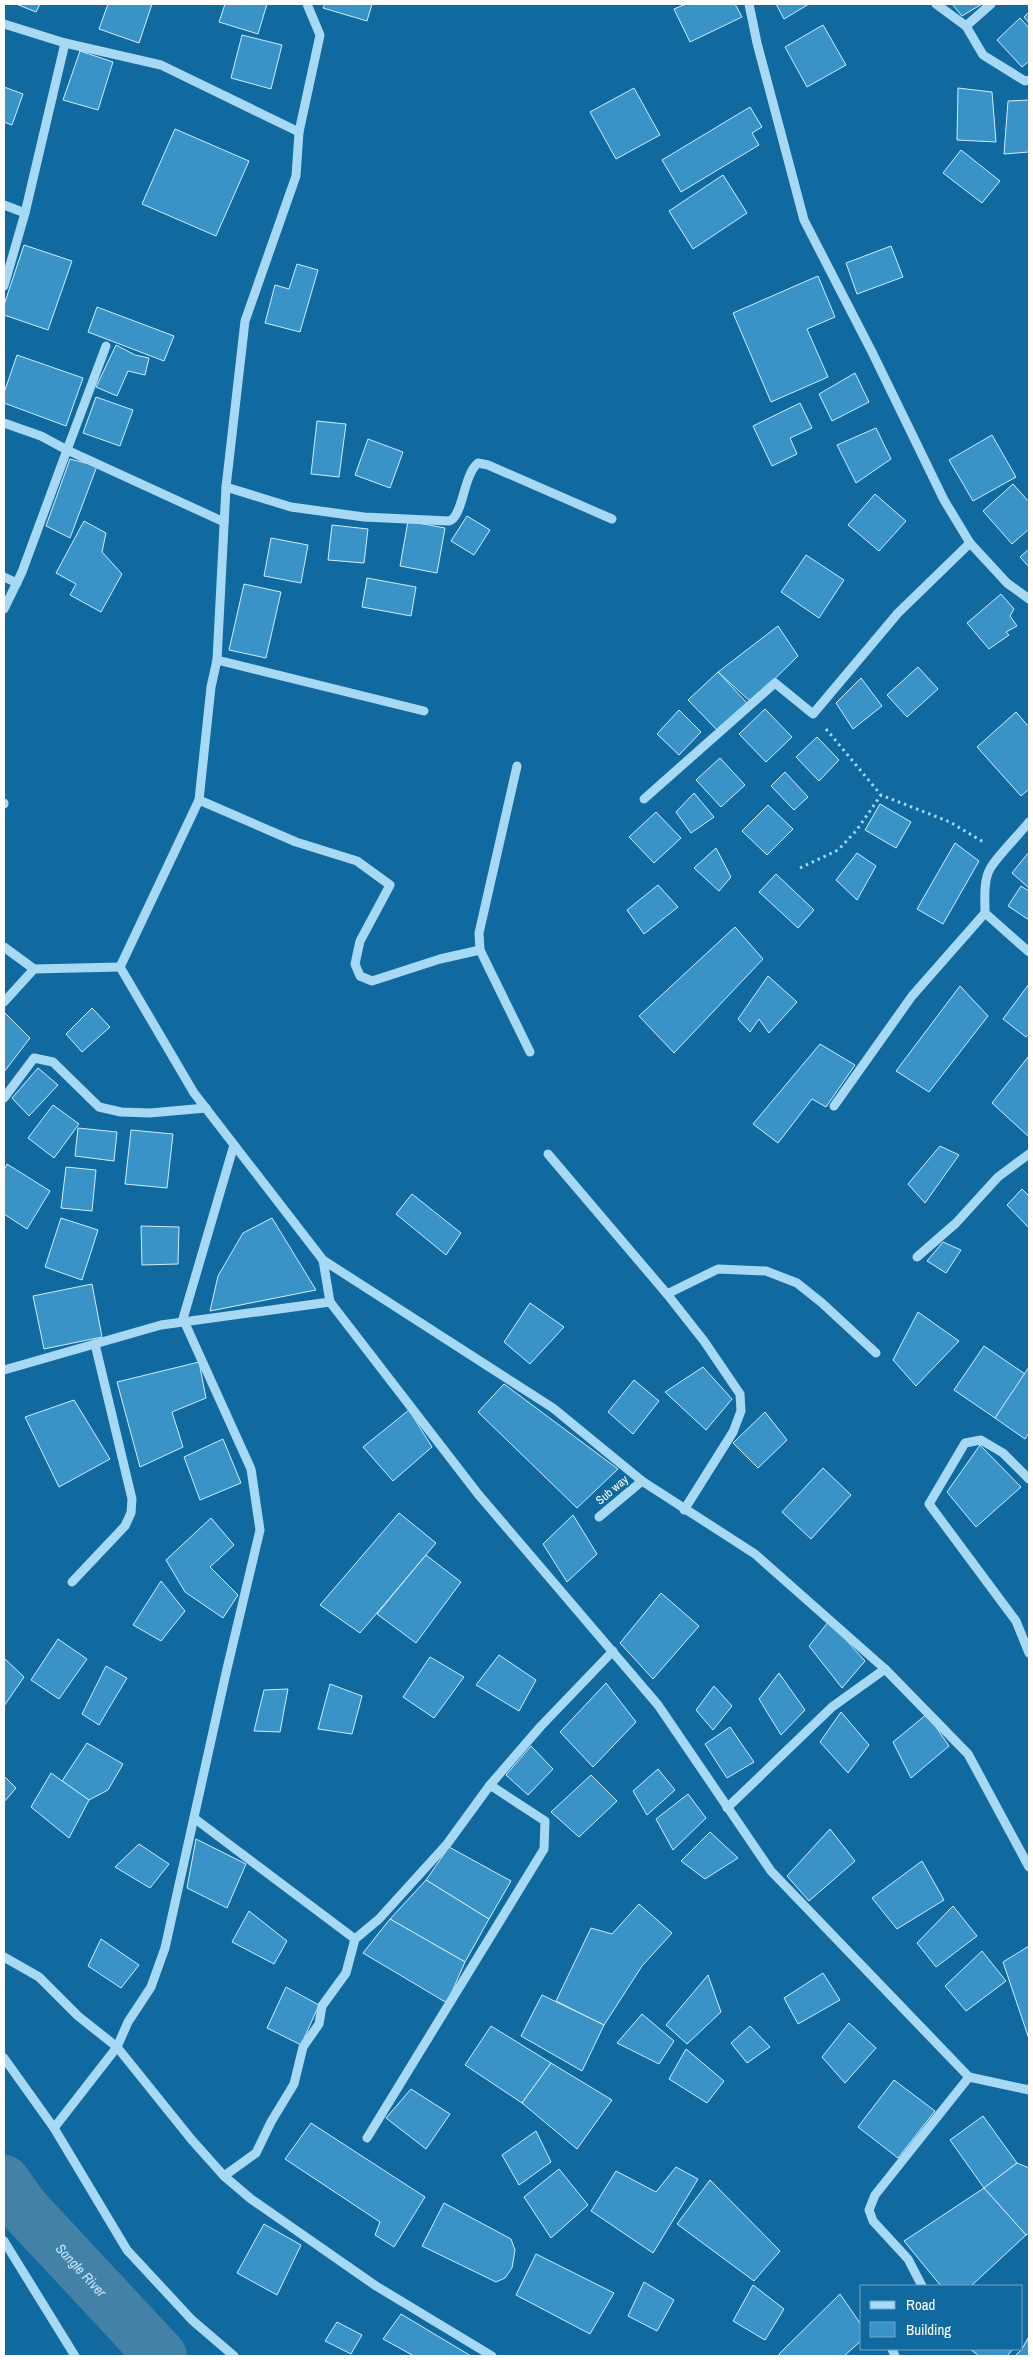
<svg xmlns="http://www.w3.org/2000/svg" width="1033" height="2360" font-family="'Archivo Narrow',sans-serif">
  <style>
    .lines { fill: none; stroke-linecap: round; stroke-linejoin: round }
    .river { stroke: #4381a7; stroke-width: 52 }
    .building { fill: #3993c7; stroke: #d0eefe }
    .path { stroke: #a7d9f5; stroke-width: 3; stroke-dasharray: 2.5 4; stroke-linecap: butt }
    .minor { stroke: #a7d9f5; stroke-width: 9 }
    .labels { text-anchor: middle; stroke-width: 4; stroke-linejoin: round; paint-order: stroke }
    .street-label { font-size: 12px; fill: #fff; stroke: #10699f }
    .water-label { font-size: 14px; font-style: italic; fill: #c3e8fd; stroke: #10699f }
  </style>
  <rect width="100%" height="100%" fill="#10699f"/>
  <g class="lines">
    <path class="river" id="s1" d="M4 2181 24 2209 161 2356"/>
  </g>
  <g class="building">
    <polygon points="16,4 40,4 36,12"/>
    <polygon points="108,4 152,4 139,43 99,29"/>
    <polygon points="225,4 267,4 258,34 219,22"/>
    <polygon points="325,4 372,4 367,21 323,8"/>
    <polygon points="686,4 735,4 742,17 690,42 674,9"/>
    <polygon points="776,4 809,4 784,19"/>
    <polygon points="952,4 982,4 962,16"/>
    <polygon points="1029,12 1029,23 1024,17"/>
    <polygon points="1020,18 1029,28 1029,61 1022,67 997,40"/>
    <polygon points="823,25 846,65 807,87 785,47"/>
    <polygon points="242,35 282,45 271,89 231,78"/>
    <polygon points="80,51 113,62 98,110 63,100"/>
    <polygon points="4,87 23,94 12,125 4,122"/>
    <polygon points="634,88 660,135 616,159 590,112"/>
    <polygon points="958,88 992,92 996,142 957,140"/>
    <polygon points="1029,100 1029,152 1004,154 1008,101"/>
    <polygon points="750,107 762,127 752,133 759,145 681,192 662,160"/>
    <polygon points="175,129 249,161 216,236 142,204"/>
    <polygon points="961,150 1000,181 982,203 943,173"/>
    <polygon points="723,175 747,213 693,249 669,211"/>
    <polygon points="24,245 72,261 48,330 4,315 4,305"/>
    <polygon points="891,246 903,277 857,294 846,263"/>
    <polygon points="297,264 318,270 300,332 265,323 275,285 289,289"/>
    <polygon points="818,276 835,317 807,329 828,377 771,402 733,313"/>
    <polygon points="97,307 174,336 164,361 88,332"/>
    <polygon points="116,345 135,355 149,358 145,375 128,371 117,396 96,387"/>
    <polygon points="17,355 83,378 66,426 4,403 4,393"/>
    <polygon points="855,373 869,402 832,421 819,394"/>
    <polygon points="96,397 133,410 120,446 83,433"/>
    <polygon points="800,403 812,428 790,438 797,454 772,466 753,426"/>
    <polygon points="317,421 346,424 339,477 311,474"/>
    <polygon points="876,428 891,459 856,483 837,445"/>
    <polygon points="992,435 1016,477 973,501 949,460"/>
    <polygon points="368,439 403,452 390,488 355,475"/>
    <polygon points="70,459 97,466 70,538 46,526"/>
    <polygon points="1013,484 1029,502 1029,529 1012,544 983,511"/>
    <polygon points="875,494 906,521 879,551 848,525"/>
    <polygon points="467,516 490,530 474,555 451,541"/>
    <polygon points="84,521 106,533 102,552 122,574 101,612 70,595 76,584 56,573"/>
    <polygon points="408,521 445,528 437,573 400,566"/>
    <polygon points="332,525 368,529 364,563 328,560"/>
    <polygon points="271,538 308,545 301,583 264,576"/>
    <polygon points="1029,549 1029,567 1020,557"/>
    <polygon points="806,555 844,580 819,618 781,592"/>
    <polygon points="367,578 416,587 411,616 362,607"/>
    <polygon points="244,584 281,592 266,658 229,650"/>
    <polygon points="1001,594 1014,609 1010,616 1017,626 1006,632 1009,635 989,649 967,623"/>
    <polygon points="778,626 798,656 751,702 718,672"/>
    <polygon points="918,667 938,689 907,717 887,695"/>
    <polygon points="718,672 747,703 717,730 688,700"/>
    <polygon points="861,678 882,706 853,729 836,703"/>
    <polygon points="765,709 792,737 766,762 739,734"/>
    <polygon points="679,710 701,732 679,755 657,734"/>
    <polygon points="1016,712 1029,727 1029,789 1021,796 977,747"/>
    <polygon points="817,737 839,760 819,781 796,757"/>
    <polygon points="720,758 745,785 721,807 696,780"/>
    <polygon points="785,772 808,797 794,810 771,786"/>
    <polygon points="694,793 714,817 691,833 676,812"/>
    <polygon points="880,804 911,822 896,848 865,830"/>
    <polygon points="768,805 793,829 767,855 742,831"/>
    <polygon points="656,812 681,838 654,863 629,837"/>
    <polygon points="955,843 979,861 943,924 917,909"/>
    <polygon points="716,848 731,877 719,891 694,868"/>
    <polygon points="1029,852 1029,888 1012,873"/>
    <polygon points="857,853 876,866 857,900 836,880"/>
    <polygon points="776,874 814,910 798,928 759,892"/>
    <polygon points="658,885 678,907 644,934 627,910"/>
    <polygon points="1021,886 1029,891 1029,920 1008,906"/>
    <polygon points="735,927 763,959 674,1053 639,1016"/>
    <polygon points="768,976 797,1002 769,1033 759,1019 750,1032 738,1019"/>
    <polygon points="1029,984 1029,1034 1026,1037 1003,1019"/>
    <polygon points="960,986 988,1016 929,1092 896,1071"/>
    <polygon points="92,1008 110,1027 82,1052 66,1034"/>
    <polygon points="4,1012 30,1038 4,1072"/>
    <polygon points="820,1044 855,1065 826,1107 812,1099 778,1143 753,1124"/>
    <polygon points="1028,1057 1029,1058 1029,1137 992,1103"/>
    <polygon points="38,1068 58,1085 29,1116 12,1098"/>
    <polygon points="53,1105 79,1124 54,1158 28,1138"/>
    <polygon points="78,1128 117,1132 114,1161 75,1156"/>
    <polygon points="131,1130 173,1134 167,1188 125,1184"/>
    <polygon points="940,1146 959,1155 925,1203 908,1184"/>
    <polygon points="7,1164 50,1191 27,1229 4,1214 4,1170"/>
    <polygon points="66,1167 96,1170 92,1211 61,1208"/>
    <polygon points="1022,1189 1029,1196 1029,1228 1007,1205"/>
    <polygon points="412,1194 461,1233 446,1255 396,1214"/>
    <polygon points="61,1218 98,1230 82,1280 45,1267"/>
    <polygon points="272,1218 316,1290 210,1311 218,1276 243,1233"/>
    <polygon points="141,1226 179,1227 178,1264 142,1265"/>
    <polygon points="943,1242 961,1250 946,1273 927,1261"/>
    <polygon points="92,1284 102,1337 44,1349 33,1296"/>
    <polygon points="530,1303 564,1327 530,1364 504,1342"/>
    <polygon points="918,1312 959,1341 916,1386 893,1360"/>
    <polygon points="984,1346 1025,1374 995,1418 954,1390"/>
    <polygon points="199,1362 206,1398 172,1412 183,1447 140,1467 117,1382"/>
    <polygon points="703,1367 732,1399 706,1430 665,1392"/>
    <polygon points="1029,1367 1029,1433 1025,1439 995,1418"/>
    <polygon points="634,1380 659,1401 633,1434 608,1412"/>
    <polygon points="504,1384 618,1469 577,1508 478,1412"/>
    <polygon points="74,1400 110,1459 59,1487 25,1417"/>
    <polygon points="409,1410 432,1447 393,1481 363,1447"/>
    <polygon points="765,1412 787,1440 758,1468 733,1443"/>
    <polygon points="223,1439 241,1483 200,1500 184,1457"/>
    <polygon points="980,1445 1021,1487 976,1527 947,1492"/>
    <polygon points="823,1468 851,1495 811,1539 782,1512"/>
    <polygon points="399,1513 436,1543 360,1633 320,1605"/>
    <polygon points="573,1515 597,1554 567,1582 543,1544"/>
    <polygon points="211,1518 234,1545 210,1567 238,1595 223,1618 185,1592 166,1560"/>
    <polygon points="426,1555 461,1582 416,1643 377,1614"/>
    <polygon points="161,1581 185,1611 161,1641 133,1625"/>
    <polygon points="661,1593 699,1626 653,1679 620,1643"/>
    <polygon points="829,1621 865,1661 842,1688 809,1646"/>
    <polygon points="58,1639 87,1659 59,1699 31,1680"/>
    <polygon points="499,1655 536,1680 519,1711 476,1685"/>
    <polygon points="430,1657 464,1677 434,1718 403,1697"/>
    <polygon points="4,1658 24,1677 4,1706"/>
    <polygon points="106,1666 127,1678 99,1725 82,1714"/>
    <polygon points="779,1673 805,1710 781,1735 759,1699"/>
    <polygon points="606,1683 636,1722 593,1767 560,1732"/>
    <polygon points="330,1684 362,1696 352,1734 318,1729"/>
    <polygon points="714,1686 732,1706 713,1730 696,1710"/>
    <polygon points="288,1689 280,1732 254,1731 264,1690"/>
    <polygon points="841,1712 869,1745 848,1773 820,1742"/>
    <polygon points="927,1714 949,1746 911,1778 893,1742"/>
    <polygon points="730,1727 754,1762 727,1778 705,1744"/>
    <polygon points="87,1743 123,1764 108,1790 89,1800 62,1781"/>
    <polygon points="531,1746 553,1769 528,1795 506,1775"/>
    <polygon points="658,1769 675,1790 647,1815 633,1791"/>
    <polygon points="51,1773 89,1800 69,1838 31,1807"/>
    <polygon points="591,1775 617,1801 579,1837 551,1812"/>
    <polygon points="4,1776 16,1788 4,1802"/>
    <polygon points="688,1794 706,1818 673,1850 656,1819"/>
    <polygon points="830,1829 855,1861 809,1901 787,1876"/>
    <polygon points="710,1832 738,1858 705,1879 681,1861"/>
    <polygon points="196,1839 246,1864 227,1908 187,1888"/>
    <polygon points="139,1844 169,1864 150,1888 115,1867"/>
    <polygon points="449,1847 511,1881 489,1919 426,1880"/>
    <polygon points="922,1861 944,1900 897,1929 872,1898"/>
    <polygon points="426,1880 489,1919 465,1962 390,1919"/>
    <polygon points="639,1904 672,1933 642,1966 604,2025 556,2001 591,1928 612,1934"/>
    <polygon points="953,1906 977,1936 936,1967 917,1943"/>
    <polygon points="249,1911 287,1941 274,1964 232,1942"/>
    <polygon points="390,1919 465,1962 447,2003 363,1953"/>
    <polygon points="101,1939 139,1965 121,1988 88,1966"/>
    <polygon points="1029,1946 1029,2039 1003,1962"/>
    <polygon points="982,1951 1006,1981 966,2011 945,1986"/>
    <polygon points="823,1973 840,2000 798,2024 784,1998"/>
    <polygon points="708,1975 721,2012 687,2044 666,2025"/>
    <polygon points="286,1987 319,2005 301,2045 267,2028"/>
    <polygon points="542,1995 604,2025 582,2071 521,2036"/>
    <polygon points="642,2014 674,2041 659,2064 617,2043"/>
    <polygon points="849,2023 876,2048 845,2083 822,2057"/>
    <polygon points="491,2026 551,2063 522,2103 465,2065"/>
    <polygon points="750,2026 770,2047 747,2063 731,2043"/>
    <polygon points="686,2049 724,2081 707,2103 669,2079"/>
    <polygon points="551,2063 612,2100 577,2149 522,2103"/>
    <polygon points="894,2080 935,2111 898,2158 858,2127"/>
    <polygon points="411,2089 450,2114 426,2149 386,2118"/>
    <polygon points="983,2116 1017,2163 984,2188 950,2140"/>
    <polygon points="311,2123 425,2197 394,2247 375,2235 380,2222 285,2159"/>
    <polygon points="536,2131 551,2162 519,2185 502,2155"/>
    <polygon points="1017,2163 1029,2168 1029,2233 1026,2235 984,2188"/>
    <polygon points="676,2167 698,2179 653,2253 591,2211 616,2171 656,2192"/>
    <polygon points="559,2169 588,2205 551,2238 524,2197"/>
    <polygon points="710,2180 780,2251 754,2281 677,2224"/>
    <polygon points="984,2188 1026,2235 971,2286 941,2286 904,2241"/>
    <polygon points="444,2203 511,2239 515,2250 512,2268 505,2278 496,2282 422,2246"/>
    <polygon points="264,2224 301,2245 277,2295 237,2273"/>
    <polygon points="536,2254 614,2293 590,2334 516,2295"/>
    <polygon points="644,2282 674,2300 657,2331 628,2316"/>
    <polygon points="753,2285 784,2309 765,2340 733,2321"/>
    <polygon points="840,2294 862,2326 862,2340 844,2356 780,2356 779,2354"/>
    <polygon points="401,2314 471,2356 414,2356 383,2339"/>
    <polygon points="337,2322 362,2335 351,2354 325,2341"/>
    <polygon points="1028,2338 1029,2356 1015,2356 1022,2349"/>
    <polygon points="970,2349 1013,2349 1007,2356 979,2356"/>
  </g>
  <g class="lines">
    <g class="path">
      <polyline points="826,729 881,795 950,822 985,843"/>
      <polyline points="800,868 838,850 856,831 881,795"/>
    </g>
    <g class="minor">
      <polyline points="749,4 757,43 804,220 872,352 944,500 970,543 1007,583 1029,599"/>
      <polyline points="936,4 966,26 983,55 1025,81 1029,80"/>
      <polyline points="4,24 65,43 161,65 299,132 296,176 245,321 226,487 217,660 211,687 199,800 120,967 194,1093 323,1260 330,1302 478,1494 658,1705 771,1871 969,2077 1029,2090"/>
      <polyline points="966,26 991,4"/>
      <polyline points="299,132 320,35 307,4"/>
      <polyline points="4,205 25,213"/>
      <polyline points="4,286 25,213 65,43"/>
      <polyline points="4,423 41,436 67,450 106,346"/>
      <path d="M226 487 291 507 364 517 449 521C463 518 463 475 478 463L488 465 612 519"/>
      <polyline points="4,577 17,583"/>
      <polyline points="4,609 22,572 67,450 224,522"/>
      <polyline points="217,660 424,711"/>
      <polyline points="517,766 479,933 480,950 530,1052"/>
      <polyline points="644,799 775,683 813,714 898,613 970,543"/>
      <polyline points="199,800 296,842 357,861 390,885 360,941 355,964 360,976 372,981 440,959 480,950"/>
      <polyline points="4,804 4,803"/>
      <path d="M1029 822C1018 836 1001 852 991 867 983 880 985 898 985 913L1029 952"/>
      <polyline points="4,947 34,969"/>
      <polyline points="4,1002 34,969 120,967"/>
      <polyline points="4,1098 34,1058 53,1062 99,1107 121,1112 150,1113 206,1108"/>
      <polyline points="834,1106 912,996 985,913"/>
      <polyline points="548,1154 667,1294 704,1341 740,1394 741,1411 733,1432 684,1510"/>
      <polyline points="917,1257 956,1223 998,1177 1029,1154"/>
      <polyline points="323,1260 553,1408 642,1481 755,1554 885,1669 968,1754 1029,1867"/>
      <polyline points="667,1294 718,1269 766,1271 797,1283 822,1303 876,1353"/>
      <polyline points="182,1322 234,1145"/>
      <polyline points="4,1370 161,1325 330,1302"/>
      <polyline points="1029,1479 1003,1453 981,1440 965,1443 929,1504 1016,1621 1029,1653"/>
      <polyline points="599,1517 642,1481"/>
      <polyline points="72,1582 125,1526 131,1513 132,1499 95,1344"/>
      <polyline points="727,1808 832,1707 885,1669"/>
      <polyline points="194,1818 355,1939"/>
      <polyline points="4,1957 39,1977 78,2016 117,2047 191,2139 224,2176 251,2199 376,2286 492,2356"/>
      <polyline points="4,2058 54,2128 127,2250 192,2320 234,2356"/>
      <polyline points="54,2128 117,2047 128,2022 151,1987 165,1948 226,1673 260,1530 251,1469 184,1321"/>
      <polyline points="367,2138 544,1849 545,1821 490,1785"/>
      <polyline points="224,2176 256,2153 271,2122 294,2084 303,2047 319,2024 322,2006 346,1973 355,1939 379,1919 447,1844 490,1785 541,1726 613,1651"/>
      <polyline points="4,2241 75,2356"/>
      <polyline points="922,2286 908,2259 873,2221 869,2210 875,2195 969,2077"/>
      <polyline points="892,2349 895,2356"/>
    </g>
  </g>
  <g class="labels">
    <g class="street-label">
      <text transform="translate(612 1490) rotate(-40)" y="4">Sub way</text>
    </g>
    <g class="water-label">
      <text dy="5" stroke="none"><textPath href="#s1" startOffset="118">Sangle River</textPath></text>
    </g>
  </g>
  <rect width="1033" height="2360" fill="none" stroke="#ffffff" stroke-width="10"/>
  <rect x="860" y="2285" width="162" height="65" fill="#10699f" stroke="#70a5c5"/>
  <rect x="870" y="2301" width="25" height="8" fill="#a7d9f5" stroke="#70a5c5"/>
  <text x="906" y="2310" font-size="15" fill="#ffffff">Road</text>
  <rect x="870" y="2322" width="25" height="15" fill="#3993c7" stroke="#70a5c5"/>
  <text x="906" y="2335" font-size="15" fill="#ffffff">Building</text>
</svg>
